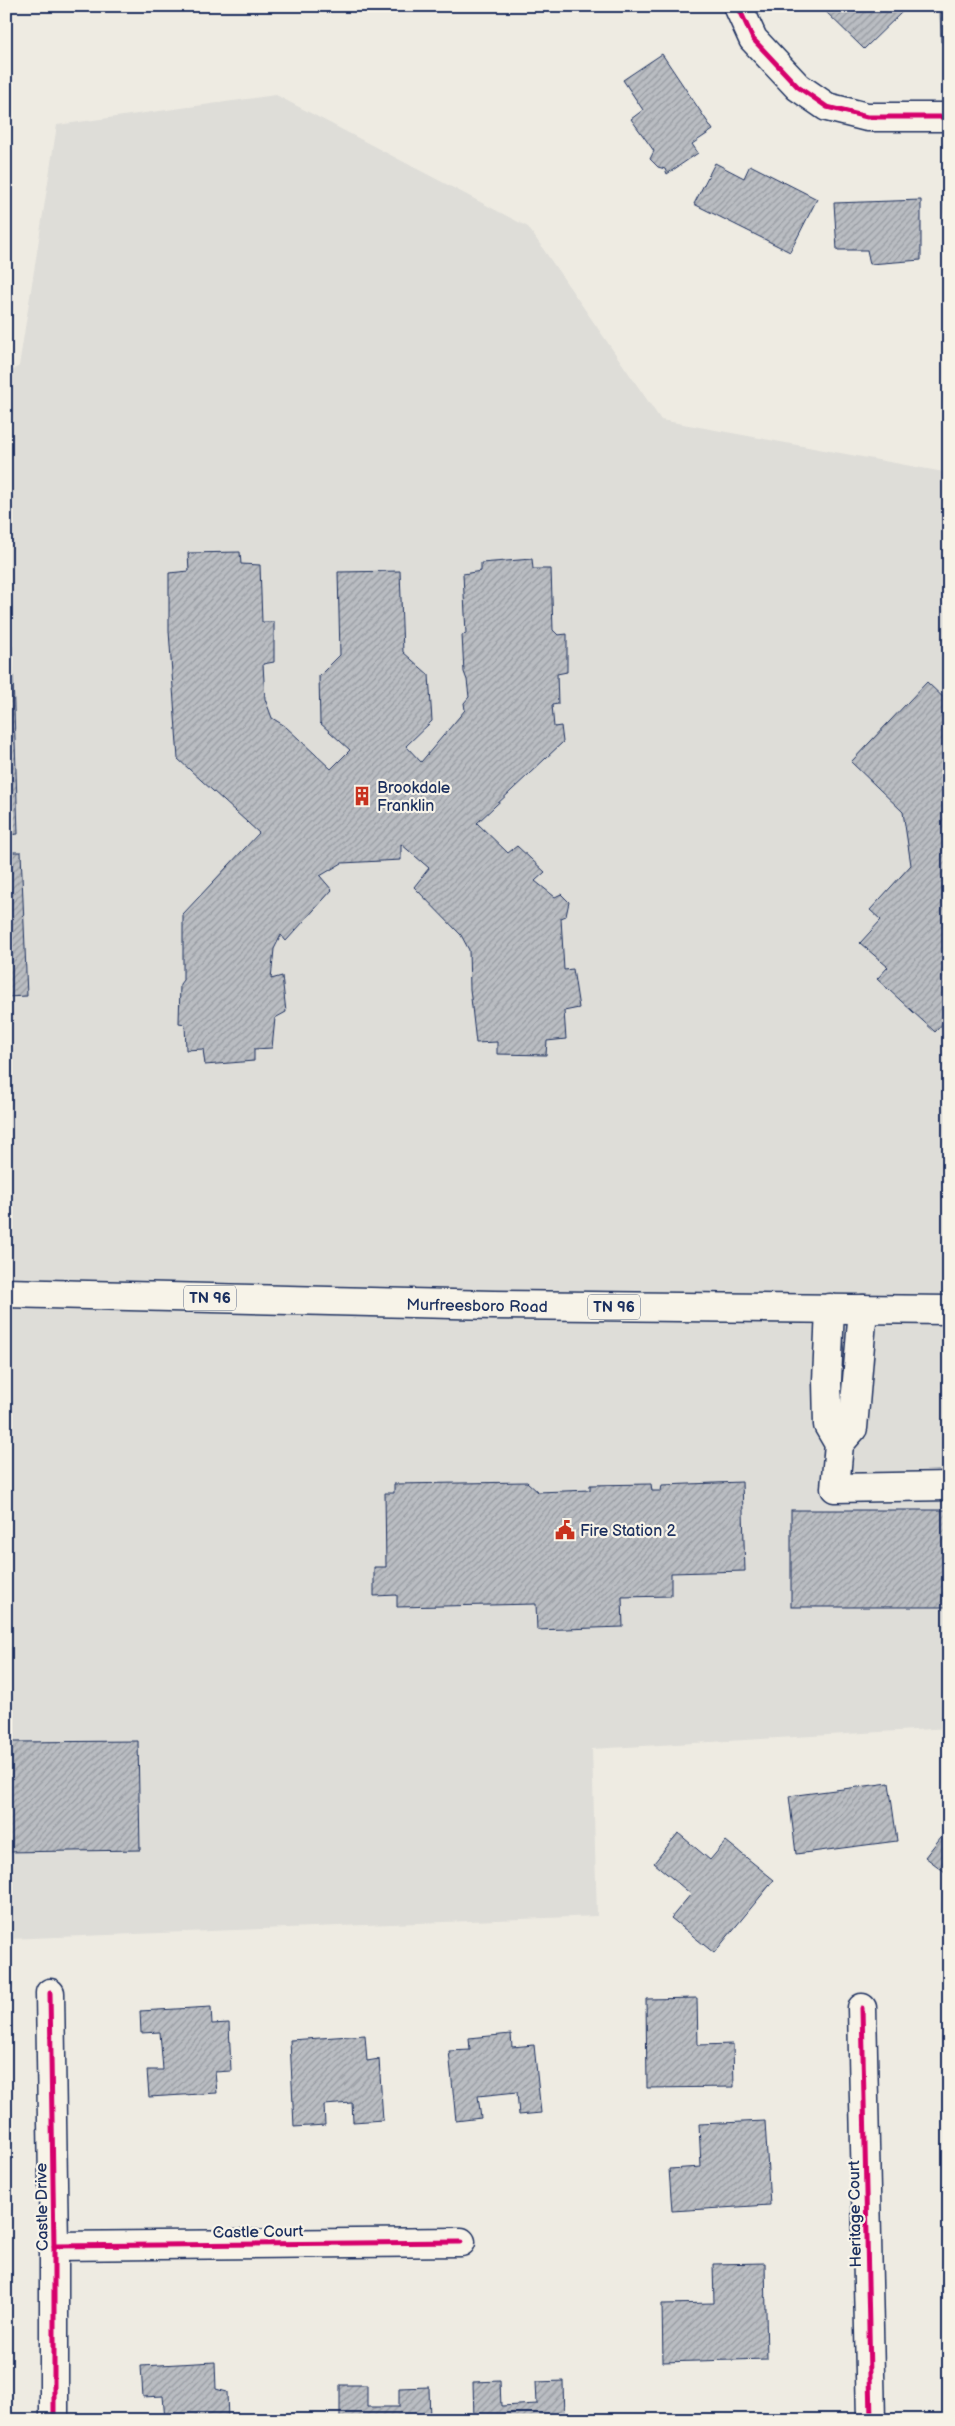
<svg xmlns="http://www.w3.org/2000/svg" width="955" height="2426" font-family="'Balsamiq Sans',sans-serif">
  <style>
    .built { fill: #deddd8 }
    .building { fill: url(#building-hatch); stroke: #1b2f5e }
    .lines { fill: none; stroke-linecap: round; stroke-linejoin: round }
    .minor-casing { stroke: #1b2f5e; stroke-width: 31 }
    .highway-casing { stroke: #1b2f5e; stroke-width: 31 }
    .minor { stroke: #f7f3e8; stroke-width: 28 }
    .highway { stroke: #f7f3e8; stroke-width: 28 }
    .cycleway-casing { stroke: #f7f3e8; stroke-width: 8 }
    .cycleway { stroke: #d6006c; stroke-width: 5 }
    .labels { text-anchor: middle; stroke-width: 4.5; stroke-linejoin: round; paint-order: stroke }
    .shield { fill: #f7f3e8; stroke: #5d6a87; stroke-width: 1 }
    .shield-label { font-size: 15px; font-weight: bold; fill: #1b2f5e }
    .poi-label { font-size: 16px; fill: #1b2f5e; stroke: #f7f3e8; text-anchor: start }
    .street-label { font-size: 16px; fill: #1b2f5e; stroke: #f7f3e8 }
  </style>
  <defs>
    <pattern id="building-hatch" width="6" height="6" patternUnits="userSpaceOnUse" patternTransform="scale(1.25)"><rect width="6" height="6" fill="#babdc2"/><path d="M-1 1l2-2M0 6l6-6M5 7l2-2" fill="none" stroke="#969aa1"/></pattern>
  </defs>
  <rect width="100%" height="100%" fill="#eeebe2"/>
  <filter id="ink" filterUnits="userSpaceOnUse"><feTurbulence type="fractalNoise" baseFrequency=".02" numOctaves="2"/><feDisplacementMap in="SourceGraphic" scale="10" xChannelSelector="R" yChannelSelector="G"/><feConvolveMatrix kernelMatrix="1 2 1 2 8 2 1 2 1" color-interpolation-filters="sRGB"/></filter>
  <g filter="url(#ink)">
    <polygon class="built" points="276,95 528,227 661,420 949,473 949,1728 592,1749 597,1916 6,1939 6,375 19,366 57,125"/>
    <g class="building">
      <polygon points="820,6 899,6 903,11 864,49"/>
      <polygon points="940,6 949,6 949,42 941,42"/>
      <polygon points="662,54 713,130 692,144 698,153 667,174 665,169 658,167 650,159 654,151 631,119 643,110 623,80"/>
      <polygon points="715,163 744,178 750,165 817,199 790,252 694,204"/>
      <polygon points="949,198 949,244 946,244 944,199"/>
      <polygon points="921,200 921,260 870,264 867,250 837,250 834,203"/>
      <polygon points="240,552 241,564 260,565 262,622 274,622 274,662 263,664 265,699 272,718 285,726 331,769 350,750 320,723 319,676 340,655 338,572 400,571 403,652 429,675 432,721 406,746 421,762 465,710 464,703 469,697 467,680 464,672 462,635 466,634 463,574 481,571 481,563 532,559 533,569 551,569 553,630 558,635 567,634 567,672 557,674 558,704 552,705 554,727 561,726 563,742 477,823 508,853 517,846 545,872 535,881 555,897 561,894 569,902 566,916 561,918 564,970 573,969 579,1008 564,1011 566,1039 547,1041 546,1055 497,1054 497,1042 476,1043 470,989 469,950 461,935 414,887 429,868 401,844 401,860 342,863 320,876 332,890 286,941 281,935 274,949 271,979 282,976 286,1012 275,1018 272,1048 254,1049 254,1061 205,1065 203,1049 186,1050 185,1024 179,1023 180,984 183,980 183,914 259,833 178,759 169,631 169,573 189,571 188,553"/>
      <polygon points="6,646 12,646 18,834 6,835"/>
      <polygon points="927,682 949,703 949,1017 935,1032 877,979 888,967 860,943 881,920 870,910 911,865 903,812 851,762"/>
      <polygon points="6,852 21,852 27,996 6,997"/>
      <polygon points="527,1482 538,1492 590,1490 590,1485 651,1484 652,1491 661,1491 662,1485 742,1482 745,1571 671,1573 671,1596 622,1597 623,1627 537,1630 536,1604 397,1607 397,1595 374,1596 374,1567 386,1567 385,1493 394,1493 394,1484"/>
      <rect x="791" y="1510" width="158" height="97"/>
      <polygon points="6,1735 14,1742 138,1741 140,1850 6,1852"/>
      <polygon points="889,1783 897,1841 796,1854 789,1796"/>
      <polygon points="949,1827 949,1875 925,1857"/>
      <polygon points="678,1833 710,1860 726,1841 774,1880 714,1953 671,1918 691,1894 654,1863"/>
      <polygon points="697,1998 698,2045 733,2044 734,2087 647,2088 646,1999"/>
      <polygon points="211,2007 212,2024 229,2023 231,2071 215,2072 217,2093 149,2097 147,2070 163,2070 160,2032 141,2033 140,2011"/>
      <polygon points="511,2034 512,2047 534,2045 541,2113 519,2115 517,2092 478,2096 481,2118 456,2121 449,2051 470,2050 469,2038"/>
      <polygon points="365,2035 367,2061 379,2059 383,2120 353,2122 352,2103 324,2105 325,2125 294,2127 290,2040"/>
      <polygon points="765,2121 770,2205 672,2211 669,2169 701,2167 699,2124"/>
      <polygon points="765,2263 767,2359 663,2362 662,2304 714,2303 713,2264"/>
      <polygon points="215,2362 216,2389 227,2392 228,2420 165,2420 163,2396 143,2397 141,2366"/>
      <polygon points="500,2381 501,2406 537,2404 536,2382 563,2381 564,2420 474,2420 473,2382"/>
      <polygon points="340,2385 367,2385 367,2407 399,2407 399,2388 429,2387 430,2420 340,2420"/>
    </g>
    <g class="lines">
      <defs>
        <g id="minor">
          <polyline points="738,6 753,39 798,87 827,107 867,117 949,117"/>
          <polyline points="830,1308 827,1381 828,1425 839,1444 835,1488 949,1486"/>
          <polyline points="839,1444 853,1428 863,1309"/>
          <polyline points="50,1993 54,2246 54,2420"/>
          <polyline points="862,2008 871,2420"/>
          <polyline points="54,2246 461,2242"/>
        </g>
        <polyline id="highway" points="6,1293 493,1305 949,1310"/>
      </defs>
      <use href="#minor" class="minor-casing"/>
      <use href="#highway" class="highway-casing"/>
      <use href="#minor" class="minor"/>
      <use href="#highway" class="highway"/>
      <defs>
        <g id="cycleway">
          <polyline points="738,6 753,39 798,87 827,107 867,117 949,117"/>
          <polyline points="50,1993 54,2246 54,2420"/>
          <polyline points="862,2008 871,2420"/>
          <polyline points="54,2246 461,2242"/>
        </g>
      </defs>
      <use href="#cycleway" class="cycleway-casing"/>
      <use href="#cycleway" class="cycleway"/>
    </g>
  </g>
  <defs>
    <symbol id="building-bare" viewBox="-9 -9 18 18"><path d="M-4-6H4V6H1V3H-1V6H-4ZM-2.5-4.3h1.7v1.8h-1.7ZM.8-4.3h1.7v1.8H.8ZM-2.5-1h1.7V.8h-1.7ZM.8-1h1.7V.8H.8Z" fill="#c8321e" stroke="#f7f3e8" stroke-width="2.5" paint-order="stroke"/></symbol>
    <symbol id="civic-bare" viewBox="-9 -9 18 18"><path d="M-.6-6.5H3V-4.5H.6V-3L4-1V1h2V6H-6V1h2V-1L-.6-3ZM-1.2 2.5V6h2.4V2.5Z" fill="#c8321e" stroke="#f7f3e8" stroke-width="2.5" paint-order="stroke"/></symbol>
  </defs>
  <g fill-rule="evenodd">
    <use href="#building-bare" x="348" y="782" width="28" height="28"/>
    <use href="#civic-bare" x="551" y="1516" width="28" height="28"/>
  </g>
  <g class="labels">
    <g class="shield">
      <rect x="184" y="1285.5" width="52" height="25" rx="4"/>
      <rect x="588" y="1294.5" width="52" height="25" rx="4"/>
    </g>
    <g class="shield-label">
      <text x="210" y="1303">TN 96</text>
      <text x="614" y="1312">TN 96</text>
    </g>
    <g class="poi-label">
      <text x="377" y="793">Brookdale<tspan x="377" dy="18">Franklin</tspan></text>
      <text x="580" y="1536">Fire Station 2</text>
    </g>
    <g class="street-label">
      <text transform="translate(477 1305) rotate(1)" y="6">Murfreesboro Road</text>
      <text transform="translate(41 2207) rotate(-91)" y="6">Castle Drive</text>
      <text transform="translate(854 2214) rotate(-91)" y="6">Heritage Court</text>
      <text transform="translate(258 2231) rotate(-1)" y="6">Castle Court</text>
    </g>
  </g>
  <rect width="955" height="2426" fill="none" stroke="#f7f3e8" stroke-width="25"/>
  <rect x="12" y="12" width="930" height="2401" fill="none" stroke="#1b2f5e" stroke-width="2" filter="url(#ink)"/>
</svg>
